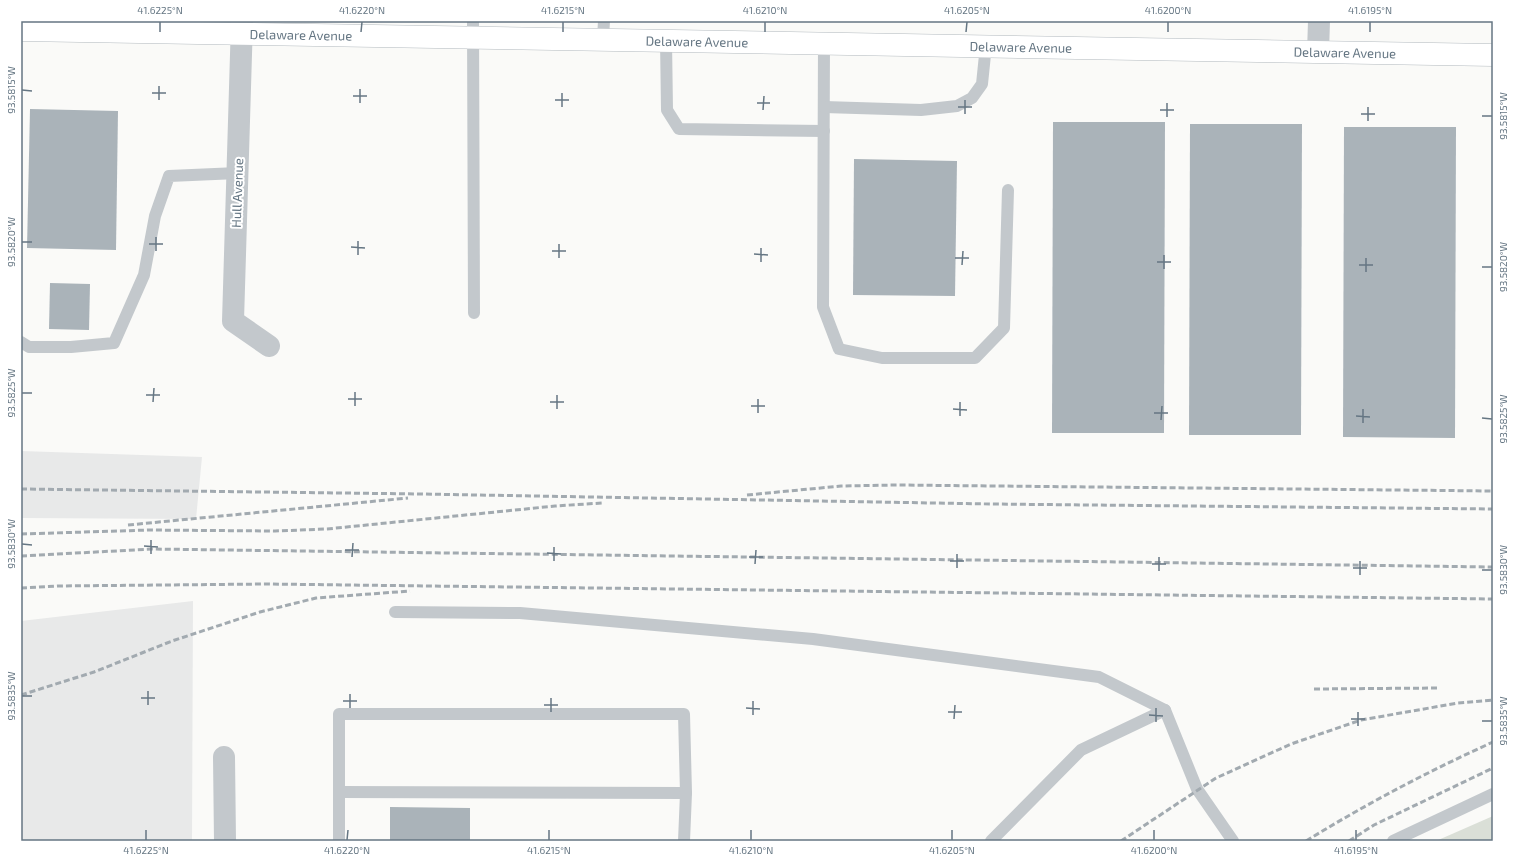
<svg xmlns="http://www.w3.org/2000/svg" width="1514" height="862" font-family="'Exo 2',sans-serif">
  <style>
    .built { fill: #e8e9e9 }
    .green { fill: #dadfd7 }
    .building { fill: #aab3b9 }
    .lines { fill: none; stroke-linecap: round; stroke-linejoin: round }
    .secondary-casing { stroke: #b3babf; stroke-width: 23 }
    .lane { stroke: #c3c8cc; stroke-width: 12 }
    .street { stroke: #c3c8cc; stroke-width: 22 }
    .secondary { stroke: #fff; stroke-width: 22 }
    .rail { stroke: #a2aab0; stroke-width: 3; stroke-dasharray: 6 3; stroke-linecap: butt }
    .ticks { fill: none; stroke: #657683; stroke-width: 1.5 }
    .labels { text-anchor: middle; stroke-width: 4; stroke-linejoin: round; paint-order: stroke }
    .street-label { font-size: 13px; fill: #657683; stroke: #fff }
    .neatline { fill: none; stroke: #657683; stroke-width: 1.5 }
    .ticks-label { font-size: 10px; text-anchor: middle; fill: #657683 }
  </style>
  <rect width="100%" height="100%" fill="#fafaf8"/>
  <g class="built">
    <polygon points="21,451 202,457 196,519 21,518"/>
    <polygon points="193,601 192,841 21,841 21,621"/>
  </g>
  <polygon class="green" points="1493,816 1493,841 1436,841"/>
  <g class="building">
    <polygon points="30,109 118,111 116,250 27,248"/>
    <polygon points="1053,122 1165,122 1164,433 1052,433"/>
    <polygon points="1190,124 1302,124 1301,435 1189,435"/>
    <polygon points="1344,127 1456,127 1455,438 1343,437"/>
    <polygon points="854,159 957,161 955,296 853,295"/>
    <polygon points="50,283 90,284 89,330 49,329"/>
    <polygon points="390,807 470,808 470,841 390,841"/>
  </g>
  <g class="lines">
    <defs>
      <g id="secondary">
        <path id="s1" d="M21 30 1493 55"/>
      </g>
    </defs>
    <use href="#secondary" class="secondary-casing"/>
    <g class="lane">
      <polyline points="473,21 474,313"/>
      <polyline points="603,38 604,21"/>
      <polyline points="666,40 667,110 679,129 824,131"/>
      <polyline points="824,43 823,307 839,349 882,358 975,358 1004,328 1008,190"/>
      <polyline points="824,107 921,110 957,106 972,98 982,84 986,45"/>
      <polyline points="21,342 29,347 71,347 114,343 144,275 155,216 169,176 238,173"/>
      <polyline points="395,612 520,613 813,639 1099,677 1165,710"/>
      <polyline points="339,792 686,793"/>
      <polyline points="339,841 339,714 684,714 686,793 684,841"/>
      <polyline points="991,841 1081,750 1165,710 1197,789 1233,841"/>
      <polyline points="1393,841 1493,794"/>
    </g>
    <g class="street">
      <polyline points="242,21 233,321 269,346"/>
      <polyline points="1318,52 1319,21"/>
      <polyline points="224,757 225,841"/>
    </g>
    <use href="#secondary" class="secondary"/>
    <g class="rail">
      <polyline points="21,489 421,494 991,504 1493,509"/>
      <polyline points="747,495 841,486 897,485 1493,491"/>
      <polyline points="128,525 408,498"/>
      <polyline points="21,534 149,530 275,531 327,529 555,506 602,503"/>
      <polyline points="21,556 152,549 1493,567"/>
      <polyline points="21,588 57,586 267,584 1493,599"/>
      <polyline points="1314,689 1438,688"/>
      <polyline points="21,695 94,672 172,641 260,612 316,598 410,591"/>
      <polyline points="1121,841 1216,778 1291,744 1361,720 1458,703 1493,700"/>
      <path d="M1306 841C1368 803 1427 772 1493 742"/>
      <polyline points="1349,841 1374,825 1493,768"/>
    </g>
  </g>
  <path class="ticks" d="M160 32V22M361 32 362 22M563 32V22M765 32V22M966 32 967 22M1168 32V22M1370 32V22M22 90 32 91M152 93H166M353 96H367M159 100V86M555 100H569M360 103V89M757 103H770M562 107V93M958 107H972M763 110 764 96M1160 110H1174M965 114V100M1361 114H1375M1482 116H1492M1167 117V103M1368 121V107M22 242H32M149 244H163M351 247 365 248M156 251V237M552 251H566M754 254 768 255M358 255V241M559 258V244M955 258H969M761 262V248M1157 262H1171M962 265 963 251M1359 265H1373M1482 267H1492M1164 269V255M1366 272V258M22 393H32M146 395H160M348 399H362M153 402 154 388M550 402H564M355 406V392M751 406H765M557 409V395M953 409 967 410M758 413V399M1154 413H1168M960 416V402M1356 416 1370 417M1482 418 1492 419M1161 420 1162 406M1363 423V409M22 544 32 545M144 546 158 547M345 550H359M547 553 561 554M151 554V540M352 557 353 543M749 557H763M554 561V547M950 561H964M755 564 756 550M1152 564H1166M957 568V554M1353 568H1367M1482 570H1492M1159 571V557M1360 575V561M22 696H32M141 698H155M343 701H357M148 705V691M544 705H558M350 708V694M746 708 760 709M551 712V698M948 712H962M753 715V701M1149 715 1163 716M954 719 955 705M1351 719H1365M1482 721H1492M1156 722V708M1358 726V712M146 840V830M347 840 348 830M549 840V830M751 840V830M952 840V830M1154 840V830M1356 840V830"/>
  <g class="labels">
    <g class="street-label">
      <text dy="5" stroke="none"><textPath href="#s1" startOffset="280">Delaware Avenue</textPath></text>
      <text dy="5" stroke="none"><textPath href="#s1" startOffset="676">Delaware Avenue</textPath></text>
      <text dy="5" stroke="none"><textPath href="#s1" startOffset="1000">Delaware Avenue</textPath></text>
      <text dy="5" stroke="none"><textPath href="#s1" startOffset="1324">Delaware Avenue</textPath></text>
      <text transform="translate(237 193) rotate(-88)" y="5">Hull Avenue</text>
    </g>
  </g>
  <rect width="1514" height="862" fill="none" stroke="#ffffff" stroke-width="44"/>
  <rect x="22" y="22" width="1470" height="818" class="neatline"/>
  <g class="ticks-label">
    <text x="160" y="14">41.6225°N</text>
    <text x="362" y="14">41.6220°N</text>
    <text x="563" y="14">41.6215°N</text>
    <text x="765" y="14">41.6210°N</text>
    <text x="967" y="14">41.6205°N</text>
    <text x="1168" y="14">41.6200°N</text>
    <text x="1370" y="14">41.6195°N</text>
    <text transform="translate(11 90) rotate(-90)" y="4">93.5815°W</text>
    <text transform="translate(1503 116) rotate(-90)" y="4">93.5815°W</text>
    <text transform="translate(11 242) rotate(-90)" y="4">93.5820°W</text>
    <text transform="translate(1503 267) rotate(-90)" y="4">93.5820°W</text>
    <text transform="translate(11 393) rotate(-90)" y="4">93.5825°W</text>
    <text transform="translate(1503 419) rotate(-90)" y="4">93.5825°W</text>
    <text transform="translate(11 544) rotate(-90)" y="4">93.5830°W</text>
    <text transform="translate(1503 570) rotate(-90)" y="4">93.5830°W</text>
    <text transform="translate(11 696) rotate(-90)" y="4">93.5835°W</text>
    <text transform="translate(1503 721) rotate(-90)" y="4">93.5835°W</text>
    <text x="146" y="854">41.6225°N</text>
    <text x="347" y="854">41.6220°N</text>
    <text x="549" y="854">41.6215°N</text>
    <text x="751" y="854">41.6210°N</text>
    <text x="952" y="854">41.6205°N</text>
    <text x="1154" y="854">41.6200°N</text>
    <text x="1356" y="854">41.6195°N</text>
  </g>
</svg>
